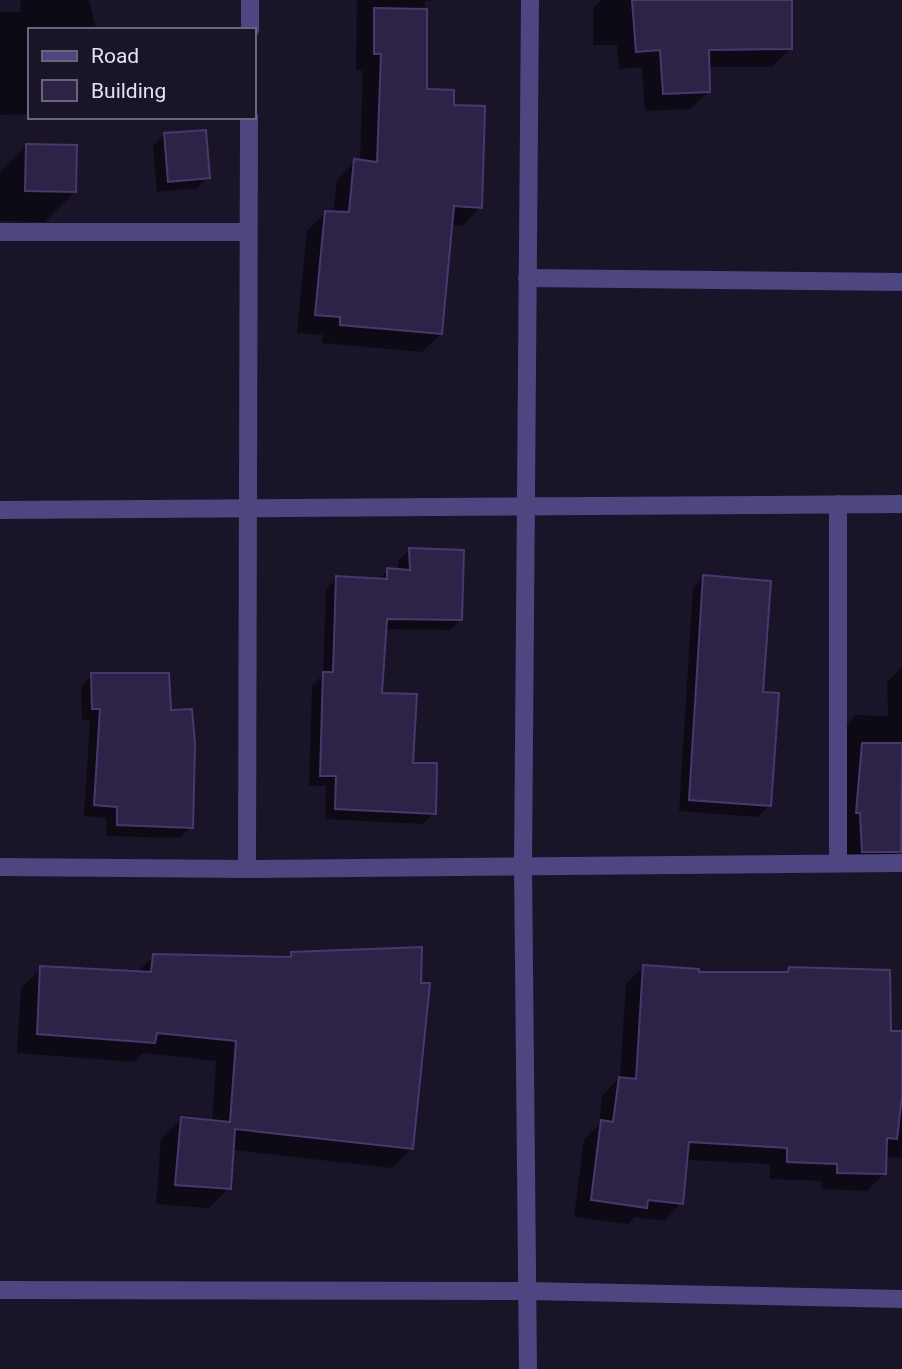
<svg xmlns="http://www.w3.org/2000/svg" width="902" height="1369" font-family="Roboto,sans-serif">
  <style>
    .shadow { fill: #0007 }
    .building { fill: #2d2346; stroke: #48386f; stroke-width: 2 }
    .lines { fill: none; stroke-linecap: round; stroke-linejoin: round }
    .minor { stroke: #4d4680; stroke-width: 18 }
  </style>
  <rect width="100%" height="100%" fill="#191428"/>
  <g class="shadow">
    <polygon points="21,0 89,0 96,29 127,30 30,30 30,114 0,115 0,12 20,12"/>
    <polygon points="357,0 435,0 425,1 425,91 480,207 462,226 450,225 441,334 422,352 322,343 323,335 297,333 307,231 326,212 333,213 337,180 355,161 360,162 363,71 356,71"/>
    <polygon points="601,0 790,0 790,49 772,67 708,67 709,91 690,109 645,111 642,67 619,69 617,45 593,45 593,8"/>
    <polygon points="164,135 208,177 197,188 157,192 153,146"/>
    <polygon points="27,145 75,192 45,222 0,221 0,172"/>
    <polygon points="409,550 461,619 450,630 385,629 380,695 434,813 423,824 325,819 326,786 309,786 312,685 323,675 326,589 337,578 378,580 388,570 399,571 398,561"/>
    <polygon points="704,577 761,694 769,806 758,817 679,811 693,588"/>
    <polygon points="902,667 902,843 898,843 899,851 884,866 848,866 841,730 856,715 888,716 887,682"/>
    <polygon points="92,675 191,827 180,838 107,836 106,818 84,816 90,720 82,720 81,686"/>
    <polygon points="292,953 412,1148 392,1168 232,1150 229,1188 209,1208 156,1204 161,1139 181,1119 212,1122 216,1061 143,1053 134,1062 17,1053 21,988 41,968 136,973 154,956 286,959"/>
    <polygon points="644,966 697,974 784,974 789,969 889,1033 902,1033 902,1158 885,1157 885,1173 867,1191 821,1189 821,1181 770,1179 770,1164 686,1160 681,1203 664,1221 635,1217 628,1224 574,1217 584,1139 599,1125 602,1096 620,1077 626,984"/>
  </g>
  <g class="building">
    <polygon points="632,0 792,0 792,49 709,50 710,92 663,94 660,50 636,52"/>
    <polygon points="374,8 427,9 427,89 454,90 454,105 485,106 482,208 454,206 442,334 340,325 340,317 315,315 325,211 349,212 354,159 377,162 381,54 374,54"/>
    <polygon points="206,130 210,178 168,182 164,133"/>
    <polygon points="26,144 77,145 76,192 25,191"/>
    <polygon points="409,548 464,550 462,620 387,619 382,693 417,694 413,763 437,763 436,814 335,809 336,776 320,776 323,672 333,672 336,576 387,579 387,568 410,570"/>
    <polygon points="703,575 771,581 763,692 779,693 771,806 689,800"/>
    <polygon points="91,673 169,673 171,710 192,709 195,744 193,828 117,825 117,807 94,805 100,709 92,709"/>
    <polygon points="862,743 902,743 901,852 862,852 860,813 856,813"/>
    <polygon points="422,947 421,983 430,983 413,1149 235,1129 231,1189 175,1185 181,1117 230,1122 236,1041 157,1033 155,1043 37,1034 40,966 151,972 153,954 291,957 291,952"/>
    <polygon points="643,965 699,969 699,972 788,972 789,967 890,970 891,1031 902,1031 902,1096 897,1139 887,1138 886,1174 837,1173 837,1164 787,1162 787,1148 689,1142 683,1204 648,1200 647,1208 591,1200 601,1120 613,1122 619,1077 636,1079"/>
  </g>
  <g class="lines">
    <g class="minor">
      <polyline points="250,30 250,0"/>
      <polyline points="0,232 248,232"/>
      <polyline points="527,278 902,282"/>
      <polyline points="838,504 838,863"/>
      <polyline points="0,510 902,504"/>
      <polyline points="0,867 247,869 902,863"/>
      <polyline points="247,869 249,117"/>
      <polyline points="0,1290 528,1291 902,1299"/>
      <polyline points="528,1369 523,865 530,0"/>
    </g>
  </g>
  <rect x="28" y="28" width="228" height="91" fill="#191428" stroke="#6b657c" stroke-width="2"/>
  <rect x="42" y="51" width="35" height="10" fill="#4d4680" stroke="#6b657c" stroke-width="2"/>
  <text x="91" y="63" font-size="21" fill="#e5dffa">Road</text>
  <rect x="42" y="80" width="35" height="21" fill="#2d2346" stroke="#6b657c" stroke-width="2"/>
  <text x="91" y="98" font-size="21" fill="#e5dffa">Building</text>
</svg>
